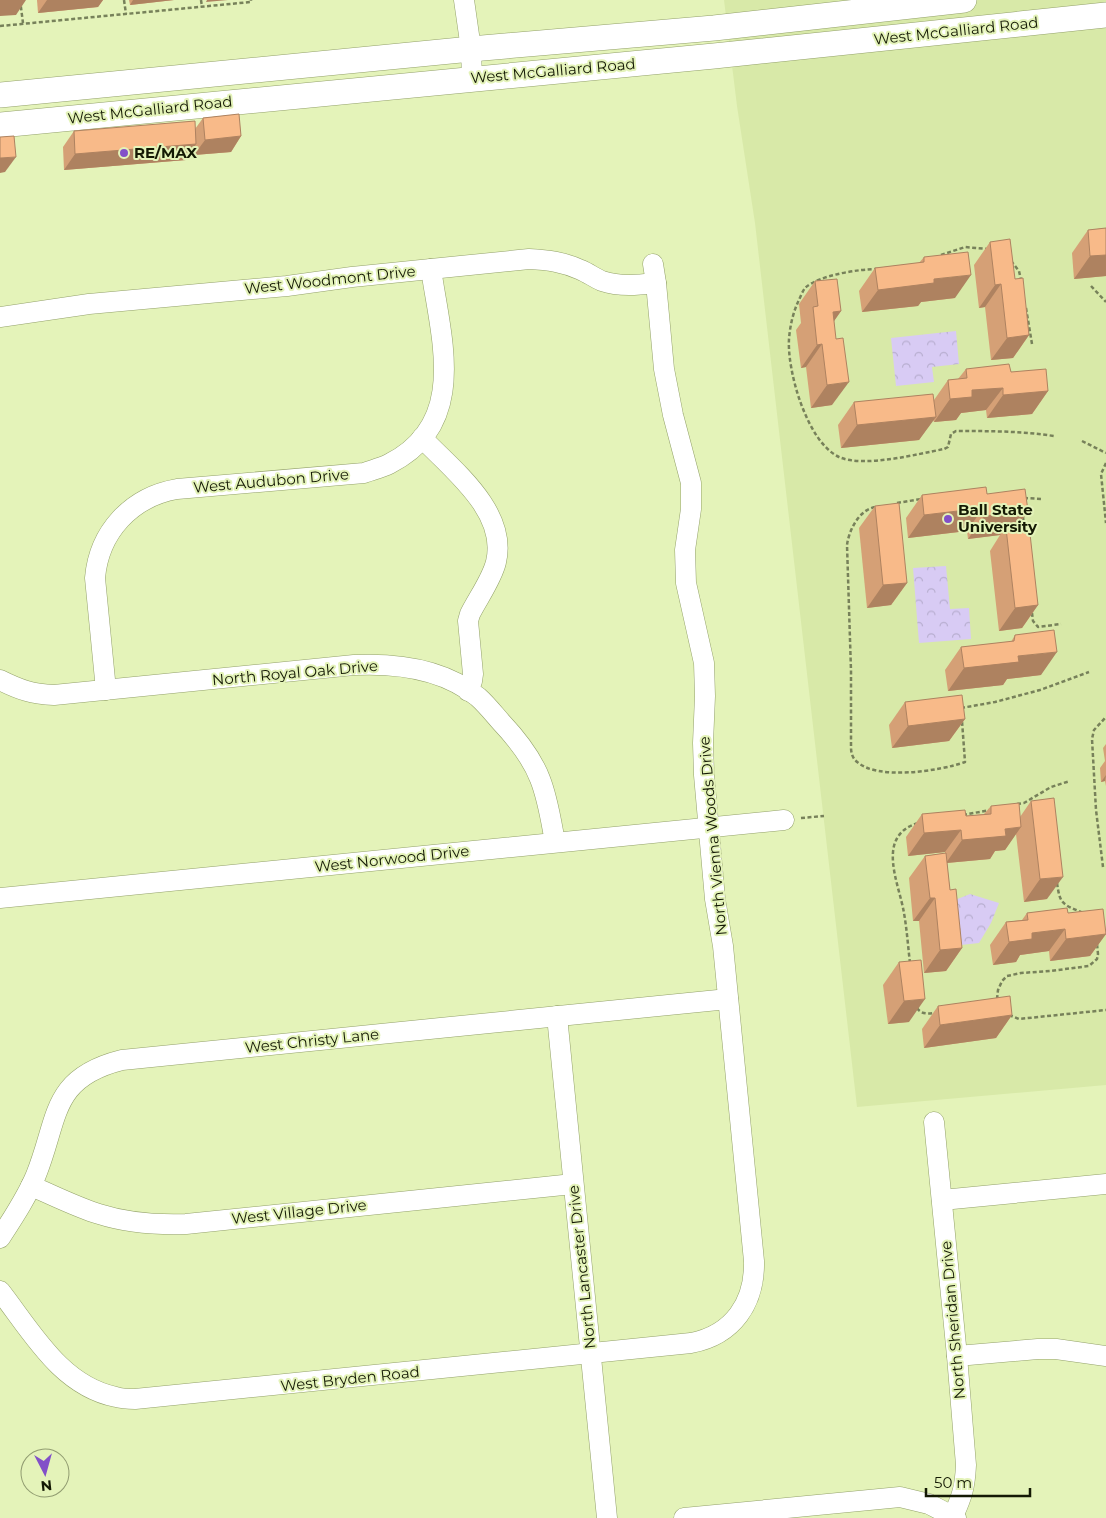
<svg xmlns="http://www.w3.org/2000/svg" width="1106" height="1518" font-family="Montserrat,sans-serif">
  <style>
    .built { fill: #d8e9a8 }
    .park { fill: url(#park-crowns) }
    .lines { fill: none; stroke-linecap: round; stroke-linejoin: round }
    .minor-casing { stroke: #93a16a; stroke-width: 21 }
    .major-casing { stroke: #93a16a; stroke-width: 26 }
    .path { stroke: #77815a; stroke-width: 2.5; stroke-dasharray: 4 2.5; stroke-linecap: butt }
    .minor { stroke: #fff; stroke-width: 20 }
    .major { stroke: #fff; stroke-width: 25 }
    .wall { fill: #d5a076 }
    .shaded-wall { fill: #ae8260 }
    .building { fill: #f8ba89; stroke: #ae8260 }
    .poi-dot { fill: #8250c8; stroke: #e4f3b9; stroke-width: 2 }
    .labels { text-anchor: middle; stroke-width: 4; stroke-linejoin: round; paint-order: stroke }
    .street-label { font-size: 15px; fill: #141904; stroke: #e4f3b9 }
    .poi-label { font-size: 15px; font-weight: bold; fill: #141904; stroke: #e4f3b9; text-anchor: start }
  </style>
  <defs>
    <pattern id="park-crowns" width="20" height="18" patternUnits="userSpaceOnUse" patternTransform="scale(1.25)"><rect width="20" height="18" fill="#d8cbf4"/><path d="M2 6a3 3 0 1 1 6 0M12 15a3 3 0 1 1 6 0" fill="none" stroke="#b8aed0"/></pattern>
  </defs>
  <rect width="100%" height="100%" fill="#e4f3b9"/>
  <polygon class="built" points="724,0 1106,0 1106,1085 857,1107 755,223 737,106"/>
  <g class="park">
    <polygon points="956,331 959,364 932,367 934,382 896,386 891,338"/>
    <polygon points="946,566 950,609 969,608 971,639 919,643 913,568"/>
    <polygon points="970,894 999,903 991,923 979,943 961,945 955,900"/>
  </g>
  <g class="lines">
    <defs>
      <g id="minor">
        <polyline points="464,0 471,49 472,79"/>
        <path d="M0 317 89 304 287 286 352 277 529 259C548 260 564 262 581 270 588 273 595 278 602 281 620 287 638 285 656 283"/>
        <path d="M422 438C453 470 508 512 496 562 492 579 478 598 470 614L468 621 473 674 472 681 468 691"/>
        <path d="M0 680C20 690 32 694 54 695L354 665C396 663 444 669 478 697 486 704 494 714 501 722 517 739 532 758 540 779 548 799 551 821 555 842"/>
        <path d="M106 690 95 578C99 532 131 497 177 489L364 473C372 470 381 468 389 464 469 424 441 339 431 269"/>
        <polyline points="0,898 784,820"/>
        <polyline points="557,1016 607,1518"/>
        <path d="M934 1122 957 1356 966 1465C965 1487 962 1497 953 1516"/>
        <path d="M31 1186C53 1195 76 1207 99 1214 127 1223 156 1225 186 1224L573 1184"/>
        <polyline points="942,1200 1106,1184"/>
        <path d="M0 1238C13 1218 27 1197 36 1175 59 1118 50 1078 122 1060L728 999"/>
        <path d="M0 1291C32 1332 61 1386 116 1397 123 1399 129 1399 135 1399L691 1343C733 1335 755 1303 754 1261L723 946 715 899 704 775 703 743 705 696 704 663 686 583 685 550 691 509V483L673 415 664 369 656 283 653 264"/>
        <polyline points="957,1356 1038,1349 1056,1349 1106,1356"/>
        <polyline points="684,1518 900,1497 929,1504 956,1518"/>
      </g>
      <g id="major">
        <polyline points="0,95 471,49 714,28 964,0"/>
        <polyline points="0,125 714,56 1106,15"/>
      </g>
    </defs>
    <use href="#minor" class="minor-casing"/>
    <use href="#major" class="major-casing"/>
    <g class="path">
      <polyline points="20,0 23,23"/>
      <polyline points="124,0 126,14"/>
      <polyline points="201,0 202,7"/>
      <polyline points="0,26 251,2 251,0"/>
      <polyline points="941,255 965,247 987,249"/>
      <polyline points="1011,261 1019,271 1021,280"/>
      <path d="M878 269C859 269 819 275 805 288 802 292 800 298 798 302 793 313 790 326 789 339 787 371 807 442 839 457 864 468 918 454 944 449L948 447 951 434 956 431C988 431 1021 431 1054 436"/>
      <polyline points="1091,286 1106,302"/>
      <polyline points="1026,308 1032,344"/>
      <polyline points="1082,441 1106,453"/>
      <polyline points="1106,463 1101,474 1106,523"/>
      <polyline points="1024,498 1042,499"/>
      <polyline points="897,503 921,499"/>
      <path d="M875 507C859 510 849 530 847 545L851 671V747C851 752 852 757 856 761 876 781 940 771 965 762L962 721"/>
      <polyline points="1023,516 1024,528"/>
      <polyline points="1032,613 1033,621 1038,627 1061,624"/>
      <polyline points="961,708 995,702 1040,690 1089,672"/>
      <polyline points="1017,804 1024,803 1051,787 1070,781"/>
      <polyline points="963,815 990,810"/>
      <polyline points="801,818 824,816"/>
      <polyline points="1103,867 1096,810 1092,739 1094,730 1106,717"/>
      <path d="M1057 883C1060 904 1062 904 1081 912"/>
      <path d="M910 963C908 947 907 930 904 913 899 883 875 836 918 823"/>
      <polyline points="997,999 998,990 1002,981 1007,976 1021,973 1050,971 1089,966 1097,959 1098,954 1097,944"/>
      <path d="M917 1008C921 1014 927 1014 934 1013"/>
      <polyline points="1009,1015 1019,1019 1106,1010"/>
    </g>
    <use href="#minor" class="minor"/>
    <use href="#major" class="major"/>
  </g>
  <g class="wall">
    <polygon points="37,0 103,0 98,7 38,13"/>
    <polygon points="129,0 174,0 130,5"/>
    <polygon points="203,118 241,136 231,152 194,155 194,148 186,160 64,170 63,147 74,131 195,129"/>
    <polygon points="1106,228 1106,276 1074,279 1072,253 1088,230"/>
    <polygon points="990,242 1015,279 1029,335 1013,358 991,360 985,307 979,308 974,265"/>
    <polygon points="924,257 955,298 921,302 918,306 862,312 859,291 875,268 919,263"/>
    <polygon points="815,281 841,311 834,321 832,405 811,408 806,367 801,368 796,330 801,323 799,304"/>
    <polygon points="966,369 1011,372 1048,391 1032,414 987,418 986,410 961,413 956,420 934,422 933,420 919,440 841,448 838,425 854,402 934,400 948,380 958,379"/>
    <polygon points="987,494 1028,511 1017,527 1038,605 1022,628 999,631 990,551 1000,535 968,539 967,531 908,538 906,518 922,495"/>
    <polygon points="875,506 907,583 891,605 867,608 859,528"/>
    <polygon points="1015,635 1041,675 1007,679 1003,685 948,691 945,670 961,647 1011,642"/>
    <polygon points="905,702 965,719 949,741 892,748 889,725"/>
    <polygon points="1106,744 1106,786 1105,781 1101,782 1100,768 1105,761 1103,748"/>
    <polygon points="1031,801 1047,899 1024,902 1016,834 1005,850 995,851 990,859 947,863 950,890 962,948 946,971 924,973 919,921 913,921 909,878 925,856 945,853 945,852 908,856 906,837 922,814 966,816 984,814 991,806 1020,817"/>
    <polygon points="1027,913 1068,913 1106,934 1090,956 1050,961 1049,951 1020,955 1016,962 993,965 990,945 1006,922 1022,920"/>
    <polygon points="899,962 909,1022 888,1024 883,985"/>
    <polygon points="938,1006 1012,1015 996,1038 924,1048 922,1029"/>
  </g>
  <g class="shaded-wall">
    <polygon points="0,0 26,0 16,15 0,16"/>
    <polygon points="47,0 103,0 98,7 38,13"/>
    <polygon points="133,0 174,0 130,5"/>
    <polygon points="207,0 228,0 206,2"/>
    <polygon points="241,136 231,152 194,155 205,140"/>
    <polygon points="196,144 186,160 64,170 75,154"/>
    <polygon points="16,157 5,172 0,173 0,158"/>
    <polygon points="1106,255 1106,276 1074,279 1090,256"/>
    <polygon points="971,275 955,298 921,302 918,306 862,312 878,290 934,279"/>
    <polygon points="1001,284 985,307 979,308 995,285"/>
    <polygon points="841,311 825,334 833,312"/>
    <polygon points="1029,335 1013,358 991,360 1007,338"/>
    <polygon points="822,344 806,367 801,368 817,345"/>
    <polygon points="849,382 832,405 811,408 827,385"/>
    <polygon points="1003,388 986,410 961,413 956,420 934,422 950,399 972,390"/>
    <polygon points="1048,391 1032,414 987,418 1003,395"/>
    <polygon points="936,417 919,440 841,448 857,425"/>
    <polygon points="983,508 967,531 908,538 924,515"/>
    <polygon points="1028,511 1012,534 1006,528 1000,535 968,539 984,516"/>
    <polygon points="907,583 891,605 867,608 883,585"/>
    <polygon points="1038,605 1022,628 999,631 1015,608"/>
    <polygon points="1057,652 1041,675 1007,679 1003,685 948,691 964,668 1018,656"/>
    <polygon points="965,719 949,741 892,748 908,726"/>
    <polygon points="1106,775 1105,781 1101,782"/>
    <polygon points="1021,827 1005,850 995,851 990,859 946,863 962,840 1005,829"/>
    <polygon points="961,830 945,852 908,856 924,833"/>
    <polygon points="1063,877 1047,899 1024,902 1040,879"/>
    <polygon points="930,898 935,898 919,921 913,921"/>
    <polygon points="1065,929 1049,951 1020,955 1016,962 993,965 1009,942 1032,933"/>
    <polygon points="1106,934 1090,956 1050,961 1066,939"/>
    <polygon points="962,948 946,971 924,973 940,950"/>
    <polygon points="925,999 909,1022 888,1024 904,1001"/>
    <polygon points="1012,1015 996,1038 924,1048 940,1025"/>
  </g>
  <g class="building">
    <polygon points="239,114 241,136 205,140 203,118"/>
    <polygon points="195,121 196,144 75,154 74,131"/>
    <polygon points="14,136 16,157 0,158 0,137"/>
    <polygon points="1106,228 1106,255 1090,256 1088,230"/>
    <polygon points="1010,239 1015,279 1023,278 1029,335 1007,338 1001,284 995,285 990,242"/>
    <polygon points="968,252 971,275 934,279 934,283 878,290 875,268 924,262 924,257"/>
    <polygon points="837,279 841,311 833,312 836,339 843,338 849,382 827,385 822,344 817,345 813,307 818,306 815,281"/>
    <polygon points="1009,364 1011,372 1046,369 1048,391 1003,395 1003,388 972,390 972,397 950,399 948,380 967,378 966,369"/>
    <polygon points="933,394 936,417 857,425 854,402"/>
    <polygon points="986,487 987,494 1025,489 1028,511 984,516 983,508 924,515 922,495"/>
    <polygon points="899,503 907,583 883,585 875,506"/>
    <polygon points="1029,525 1038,605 1015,608 1006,528"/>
    <polygon points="1054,630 1057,652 1018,656 1019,662 964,668 961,647 1014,641 1015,635"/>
    <polygon points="962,695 965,719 908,726 905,702"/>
    <polygon points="1054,798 1063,877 1040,879 1031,801"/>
    <polygon points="1019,803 1021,827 1005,829 1006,836 962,840 961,830 924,833 922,814 965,810 966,816 991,814 991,806"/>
    <polygon points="946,853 950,890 956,889 962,948 940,950 935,898 930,898 925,856"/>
    <polygon points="1067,908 1068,913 1103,909 1106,934 1066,939 1065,929 1032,933 1032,939 1009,942 1006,922 1028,920 1027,913"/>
    <polygon points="921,960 925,999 904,1001 899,962"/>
    <polygon points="1010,996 1012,1015 940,1025 938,1006"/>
  </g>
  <g class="poi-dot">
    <circle cx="124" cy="153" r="5"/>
    <circle cx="948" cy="519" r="5"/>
  </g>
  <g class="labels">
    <g class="street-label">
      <text transform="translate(956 31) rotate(-6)" y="5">West McGalliard Road</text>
      <text transform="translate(553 71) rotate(-5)" y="5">West McGalliard Road</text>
      <text transform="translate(150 110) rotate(-6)" y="5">West McGalliard Road</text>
      <text transform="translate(330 280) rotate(-6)" y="5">West Woodmont Drive</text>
      <text transform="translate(271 481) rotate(-5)" y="5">West Audubon Drive</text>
      <text transform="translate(295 673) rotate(-5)" y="5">North Royal Oak Drive</text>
      <text transform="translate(713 836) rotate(-95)" y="5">North Vienna Woods Drive</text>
      <text transform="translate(392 859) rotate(-6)" y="5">West Norwood Drive</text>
      <text transform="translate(312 1041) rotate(-6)" y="5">West Christy Lane</text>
      <text transform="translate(299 1212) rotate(-6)" y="5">West Village Drive</text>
      <text transform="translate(582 1267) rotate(-96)" y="5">North Lancaster Drive</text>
      <text transform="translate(953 1320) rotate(-95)" y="5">North Sheridan Drive</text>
      <text transform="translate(350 1379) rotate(-6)" y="5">West Bryden Road</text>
    </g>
    <g class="poi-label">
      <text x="134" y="158">RE/MAX</text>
      <text x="958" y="515">Ball State<tspan x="958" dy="17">University</tspan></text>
    </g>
  </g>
  <g transform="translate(45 1473) rotate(174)"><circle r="24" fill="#e4f3b9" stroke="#919c71"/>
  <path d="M0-4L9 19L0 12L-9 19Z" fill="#8250c8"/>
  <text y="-8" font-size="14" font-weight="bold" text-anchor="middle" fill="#141904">N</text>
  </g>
  <path d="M926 1488v8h104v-8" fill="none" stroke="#141904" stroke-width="2.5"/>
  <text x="934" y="1488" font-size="15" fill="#141904" stroke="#e4f3b9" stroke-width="4" paint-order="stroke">50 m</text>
</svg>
